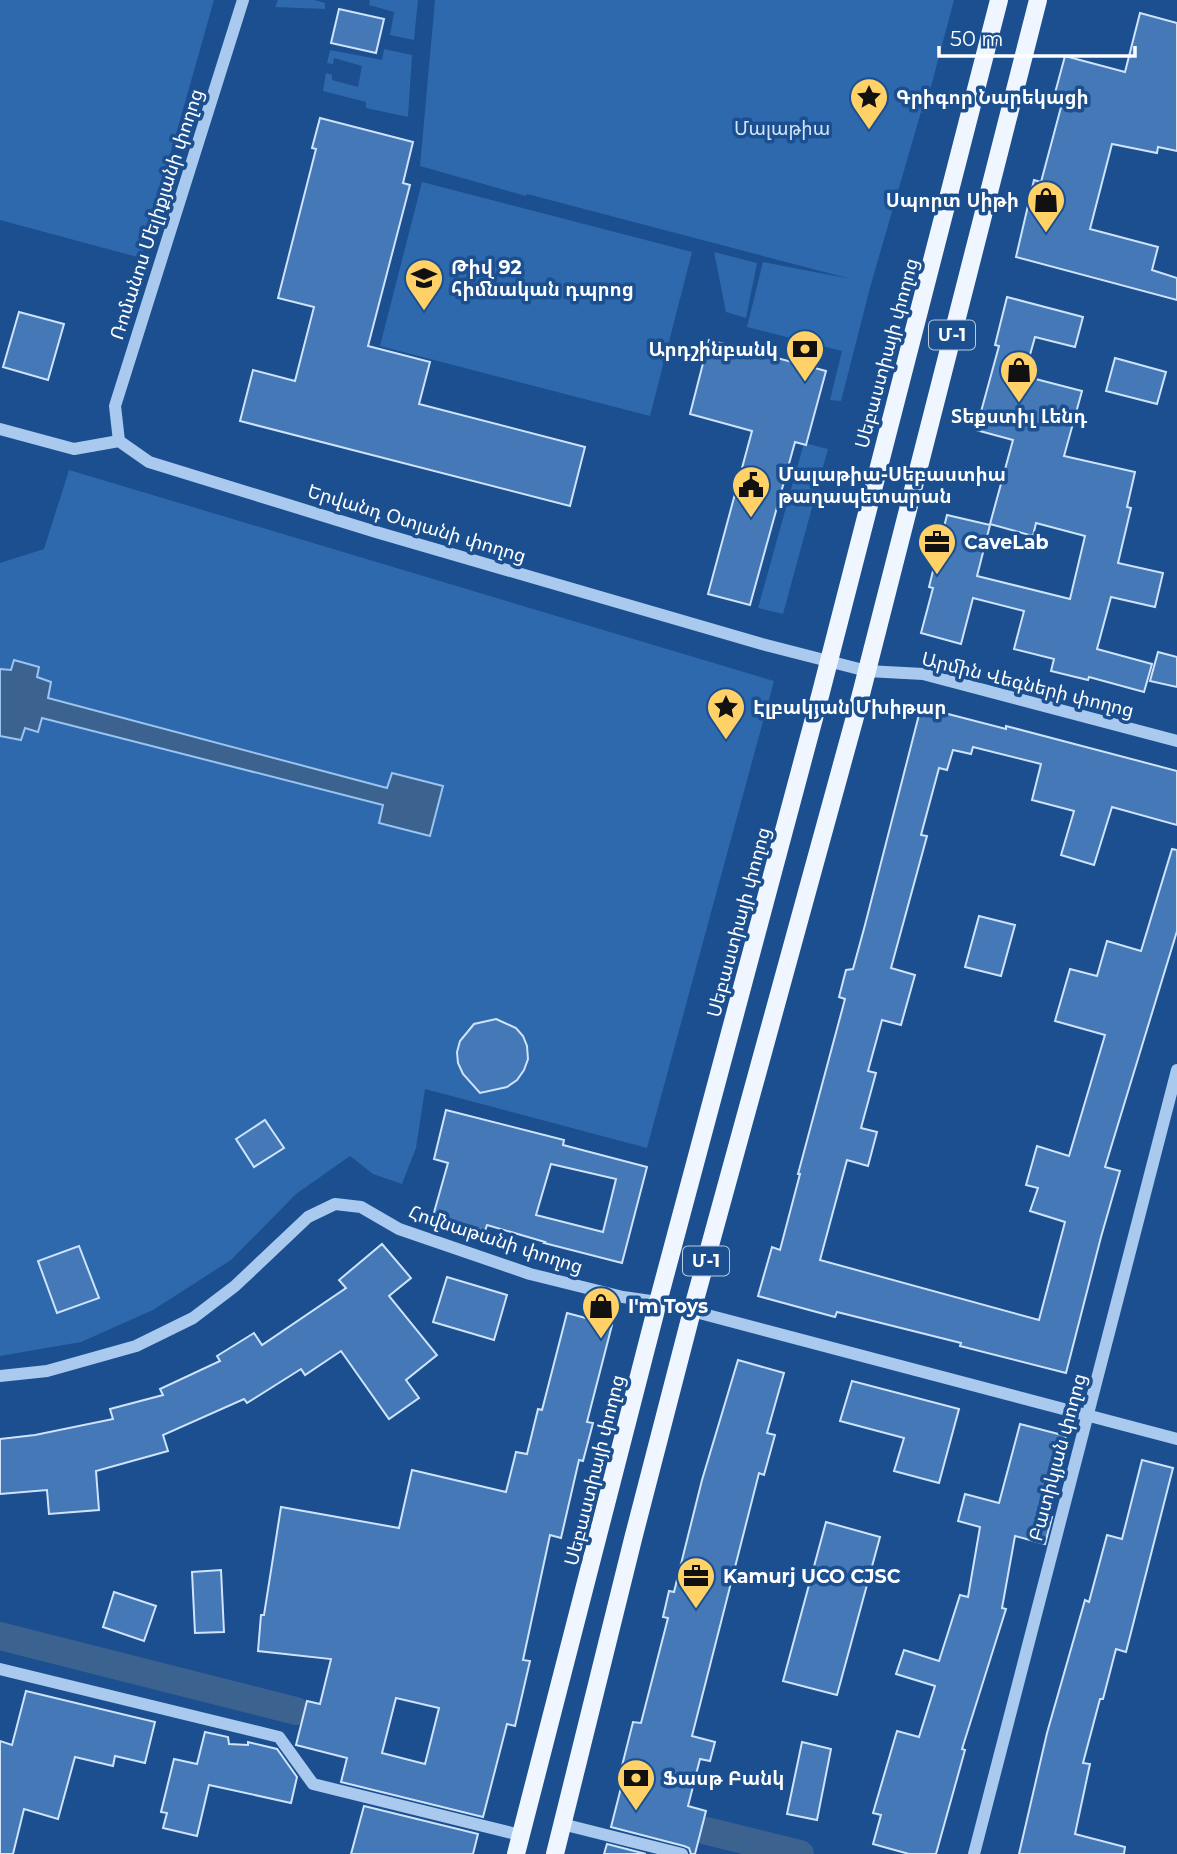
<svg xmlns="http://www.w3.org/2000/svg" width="1177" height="1854" font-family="Montserrat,'Noto Sans Armenian',sans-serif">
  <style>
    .green { fill: #2e69ad }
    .water { fill: #3c6290; stroke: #9cc4f0; stroke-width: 2 }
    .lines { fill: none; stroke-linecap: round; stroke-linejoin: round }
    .canal { stroke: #3c6290; stroke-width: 28 }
    .building { fill: #4478b7; stroke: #cfe3fa; stroke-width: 2; fill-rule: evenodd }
    .minor { stroke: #a9c9ee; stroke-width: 12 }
    .major { stroke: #f0f6ff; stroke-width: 18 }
    .labels { text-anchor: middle; stroke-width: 7; stroke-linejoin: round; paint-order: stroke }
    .shield { fill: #1b4f8f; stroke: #bbcadd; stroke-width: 2 }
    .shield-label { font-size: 18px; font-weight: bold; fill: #fff }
    .poi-label { font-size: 19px; font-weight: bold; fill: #fff; stroke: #1b4f8f; text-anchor: start }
    .park-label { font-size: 19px; fill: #cfe3fa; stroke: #1b4f8f }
    .street-label { font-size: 19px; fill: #fff; stroke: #1b4f8f }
  </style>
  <rect width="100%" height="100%" fill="#1b4f8f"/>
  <g class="green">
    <polygon points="0,0 214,0 141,258 0,220"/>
    <polygon points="278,0 314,0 325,3 325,9 275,7"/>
    <polygon points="370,0 418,0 414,40 390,35 394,12 369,5"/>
    <polygon points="435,0 954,0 924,113 921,112 871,284 841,401 830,400 842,351 747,327 763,262 851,279 527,194 526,196 420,166"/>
    <polygon points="384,49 412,55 408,117 366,108 366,102 323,91 326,73 332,75 332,80 358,87 362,66 334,58 333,64 327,63 330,50 382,60"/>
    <polygon points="422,182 692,252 650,416 380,346"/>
    <polygon points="714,252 757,263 746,318 726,312"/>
    <polygon points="804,443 828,449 783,614 758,608"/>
    <polygon points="69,470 774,681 647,1148 425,1089 416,1148 402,1184 373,1174 350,1156 296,1194 231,1260 153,1310 81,1342 0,1356 0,563 44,549"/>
  </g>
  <polygon class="water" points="14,660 39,667 37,677 51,682 48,698 387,788 392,773 443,786 430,836 379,823 383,805 42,718 38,732 25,728 21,740 0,736 0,669 11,670"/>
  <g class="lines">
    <g class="canal">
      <polyline points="0,1636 296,1711"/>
      <polyline points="707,1831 800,1854"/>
    </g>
  </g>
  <g class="building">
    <polygon points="339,9 384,19 376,53 331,43"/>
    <polygon points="1140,13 1177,23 1177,151 1158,147 1157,153 1112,144 1090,229 1158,247 1152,270 1177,278 1177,300 1016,257 1034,180 1041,182 1064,96 1055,93 1065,56 1125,72"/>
    <polygon points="320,118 413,142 403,183 410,185 368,346 430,362 419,404 585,447 570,506 240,421 253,370 295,381 314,307 278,298 316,149 312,148"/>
    <polygon points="1007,297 1083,317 1075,347 1035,337 1024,376 1082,391 1064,456 1135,472 1127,507 1131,508 1118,563 1163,573 1155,607 1111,597 1097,649 1152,664 1144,692 1089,677 1088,680 1051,671 1054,659 1014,649 1024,611 973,598 961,644 921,633 933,588 929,587 947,515 990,525 977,576 1070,599 1085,536 1036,523 1033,536 990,524 1013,440 976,430 999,346 995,345"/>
    <polygon points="19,312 64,324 48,380 3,367"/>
    <polygon points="709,340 826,371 806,445 795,442 750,605 708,594 752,431 690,414"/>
    <polygon points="1115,358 1166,372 1157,404 1106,391"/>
    <polygon points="1158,652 1177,657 1177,687 1150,681"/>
    <polygon points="921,707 1006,729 1006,726 1177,771 1177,825 1112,807 1094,865 1061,855 1074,811 1032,800 1041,764 973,747 971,754 953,750 947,770 939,768 921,835 927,836 891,968 915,975 901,1025 882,1020 868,1071 876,1073 861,1128 877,1132 868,1166 847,1160 820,1260 1039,1320 1065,1222 1030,1211 1038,1188 1026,1185 1037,1146 1069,1156 1105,1035 1055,1021 1070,969 1097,976 1107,941 1141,951 1172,849 1177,850 1177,931 1105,1167 1120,1171 1101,1237 1066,1373 960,1346 961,1343 837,1312 835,1317 758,1296 772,1247 780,1250 800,1174 798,1174 845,999 839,997 846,970 853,969 865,925"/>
    <polygon points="979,916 1015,925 1001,976 965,967"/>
    <polygon points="496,1019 516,1028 523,1036 527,1046 528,1059 524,1070 517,1080 507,1087 480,1093 463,1074 458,1063 457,1052 460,1041 474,1024"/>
    <path d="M446 1110 564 1140 563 1145 647 1167 622 1263 544 1243 545 1242 487 1225 485 1231 433 1216 448 1163 434 1159ZM551 1164 616 1179 603 1232 536 1215Z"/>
    <polygon points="265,1120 284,1148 254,1167 236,1139"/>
    <polygon points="382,1244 411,1278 389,1296 437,1355 406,1380 419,1398 389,1419 341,1351 305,1375 301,1369 247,1403 244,1399 163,1435 168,1451 96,1471 99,1510 49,1514 47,1490 0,1494 0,1439 35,1435 113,1419 110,1409 163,1395 160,1389 220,1361 217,1356 254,1333 262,1345 346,1288 339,1280"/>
    <polygon points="79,1246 99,1298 57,1313 38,1261"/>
    <polygon points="447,1277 507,1295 494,1340 433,1322"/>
    <path d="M567 1313 612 1325 587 1422 593 1423 583 1461 579 1460 561 1538 550 1535 523 1660 530 1661 515 1726 507 1724 483 1817 341 1782 347 1758 296 1745 307 1701 320 1704 331 1659 258 1651 261 1615H264L281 1507 399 1528 412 1470 506 1492 516 1452 527 1454 538 1409 542 1410ZM396 1698 439 1708 425 1764 382 1753Z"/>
    <polygon points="738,1360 784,1373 767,1433 775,1435 764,1475 759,1473 692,1736 715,1742 710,1761 700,1759 688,1806 706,1811 695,1854 691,1854 689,1848 684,1846 611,1827 624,1776 620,1774 633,1722 641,1723 668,1618 663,1617 669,1591 674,1592 702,1480"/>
    <polygon points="852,1381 959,1409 939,1483 894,1471 904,1438 840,1421"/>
    <polygon points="1020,1424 1066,1436 1045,1515 1052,1517 1045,1544 1015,1536 1002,1608 1006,1609 962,1749 965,1750 936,1854 909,1854 873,1844 881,1815 873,1813 897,1731 919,1737 935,1686 896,1674 904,1650 939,1661 960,1595 968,1597 980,1527 958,1521 965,1494 999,1503"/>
    <polygon points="1142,1460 1173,1468 1126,1652 1116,1649 1103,1699 1100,1699 1083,1763 1090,1764 1075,1834 1125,1847 1124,1854 1019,1854 1047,1733 1085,1600 1089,1602 1107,1535 1122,1539"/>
    <polygon points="826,1522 880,1537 837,1695 783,1681"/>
    <polygon points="221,1570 224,1632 195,1633 192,1572"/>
    <polygon points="114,1592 156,1606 144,1641 103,1627"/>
    <polygon points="26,1691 155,1722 145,1763 115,1756 113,1766 75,1757 58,1819 24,1809 13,1854 0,1854 0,1741 12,1745"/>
    <polygon points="205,1732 228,1737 229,1744 248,1745 248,1742 277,1749 297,1777 291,1803 209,1785 197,1836 163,1828 167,1813 161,1812 174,1759 197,1764"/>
    <polygon points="802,1742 831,1749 817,1820 787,1814"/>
    <polygon points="364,1806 478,1834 473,1854 351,1854"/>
    <polygon points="607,1844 646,1854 604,1854"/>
  </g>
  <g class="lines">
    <g class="minor">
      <polyline points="0,429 74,449 119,441 149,462 376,532 762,644 867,671 923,674 1177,741"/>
      <polyline points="119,441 115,406 243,0"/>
      <polyline points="692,1311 1177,1439"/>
      <polyline points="0,1376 47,1371 136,1346 193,1318 235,1286 308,1217 335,1204 361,1207 399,1229 530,1274 623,1297 658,1302"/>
      <polyline points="0,1669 279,1737 313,1784 520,1835"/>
      <polyline points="562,1824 682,1854"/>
      <polyline points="974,1854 1177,1070"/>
    </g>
    <g class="major">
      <polyline points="516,1854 658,1302 820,696 999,0"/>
      <polyline points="555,1854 633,1539 692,1311 858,706 1038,0"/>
    </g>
  </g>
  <defs>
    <symbol id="sight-pin" viewBox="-11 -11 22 30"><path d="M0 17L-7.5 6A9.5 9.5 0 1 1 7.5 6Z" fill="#ffd166" stroke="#1b4f8f"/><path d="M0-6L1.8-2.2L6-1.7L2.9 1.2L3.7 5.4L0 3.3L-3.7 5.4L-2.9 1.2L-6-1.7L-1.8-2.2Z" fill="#111"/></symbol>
    <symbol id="shop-pin" viewBox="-11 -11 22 30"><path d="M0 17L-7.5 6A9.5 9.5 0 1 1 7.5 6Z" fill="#ffd166" stroke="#1b4f8f"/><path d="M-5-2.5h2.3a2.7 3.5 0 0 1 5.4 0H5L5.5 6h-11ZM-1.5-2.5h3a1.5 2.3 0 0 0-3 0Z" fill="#111"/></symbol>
    <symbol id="school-pin" viewBox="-11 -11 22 30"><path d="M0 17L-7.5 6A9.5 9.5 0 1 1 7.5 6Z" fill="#ffd166" stroke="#1b4f8f"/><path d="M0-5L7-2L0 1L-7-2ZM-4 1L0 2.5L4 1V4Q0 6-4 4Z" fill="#111"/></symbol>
    <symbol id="bank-pin" viewBox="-11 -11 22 30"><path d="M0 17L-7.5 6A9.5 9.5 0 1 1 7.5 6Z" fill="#ffd166" stroke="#1b4f8f"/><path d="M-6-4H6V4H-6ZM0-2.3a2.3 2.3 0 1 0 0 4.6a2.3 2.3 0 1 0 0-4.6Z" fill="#111"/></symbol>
    <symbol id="civic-pin" viewBox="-11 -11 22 30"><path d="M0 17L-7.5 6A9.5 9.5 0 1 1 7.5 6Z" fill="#ffd166" stroke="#1b4f8f"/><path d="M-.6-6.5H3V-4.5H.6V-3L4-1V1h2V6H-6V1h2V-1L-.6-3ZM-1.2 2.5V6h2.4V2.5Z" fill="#111"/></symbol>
    <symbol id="office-pin" viewBox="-11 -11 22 30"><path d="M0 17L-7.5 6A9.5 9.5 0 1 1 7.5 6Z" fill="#ffd166" stroke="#1b4f8f"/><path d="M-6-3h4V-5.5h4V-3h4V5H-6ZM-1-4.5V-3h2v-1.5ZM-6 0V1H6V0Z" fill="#111"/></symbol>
  </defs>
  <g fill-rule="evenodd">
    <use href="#sight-pin" x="847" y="75" width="44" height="60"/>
    <use href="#shop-pin" x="1024" y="178" width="44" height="60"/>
    <use href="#school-pin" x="402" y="256" width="44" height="60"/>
    <use href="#bank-pin" x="783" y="327" width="44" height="60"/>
    <use href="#shop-pin" x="997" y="348" width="44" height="60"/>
    <use href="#civic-pin" x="729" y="463" width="44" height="60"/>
    <use href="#office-pin" x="915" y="520" width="44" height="60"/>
    <use href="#sight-pin" x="704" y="685" width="44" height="60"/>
    <use href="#shop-pin" x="579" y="1284" width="44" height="60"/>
    <use href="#office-pin" x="674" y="1554" width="44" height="60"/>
    <use href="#bank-pin" x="614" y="1756" width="44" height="60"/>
  </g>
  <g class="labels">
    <g class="shield">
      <rect x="929" y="320.5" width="46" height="29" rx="5"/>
      <rect x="683" y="1246.5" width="46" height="29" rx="5"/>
    </g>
    <g class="shield-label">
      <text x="952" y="341">Մ-1</text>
      <text x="706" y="1267">Մ-1</text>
    </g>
    <g class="poi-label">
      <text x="896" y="104">Գրիգոր Նարեկացի</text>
      <text x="1019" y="207" text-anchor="end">Սպորտ Սիթի</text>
      <text x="451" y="274">Թիվ 92<tspan x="451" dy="22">հիմնական դպրոց</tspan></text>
      <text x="778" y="356" text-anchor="end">Արդշինբանկ</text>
      <text x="1019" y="423" text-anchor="middle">Տեքստիլ Լենդ</text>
      <text x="778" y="481">Մալաթիա-Սեբաստիա<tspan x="778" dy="22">թաղապետարան</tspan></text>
      <text x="964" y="549">CaveLab</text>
      <text x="753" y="714">Էլբակյան Մխիթար</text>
      <text x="628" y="1313">I'm Toys</text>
      <text x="723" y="1583">Kamurj UCO CJSC</text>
      <text x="663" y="1785">Ֆասթ Բանկ</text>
    </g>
    <g class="park-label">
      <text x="782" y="135">Մալաթիա</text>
    </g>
    <g class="street-label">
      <text transform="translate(156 214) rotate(-72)" y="7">Ռոմանոս Մելիքյանի փողոց</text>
      <text transform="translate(886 353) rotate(-75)" y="7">Սեբաստիայի փողոց</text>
      <text transform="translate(417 523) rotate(17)" y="7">Երվանդ Օտյանի փողոց</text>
      <text transform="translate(1028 684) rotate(14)" y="7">Արմին Վեգների փողոց</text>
      <text transform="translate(738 922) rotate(-75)" y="7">Սեբաստիայի փողոց</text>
      <text transform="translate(496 1239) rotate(18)" y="7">Հովնաթանի փողոց</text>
      <text transform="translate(1057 1457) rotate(-75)" y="7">Բատիկյան փողոց</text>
      <text transform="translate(594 1470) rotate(-76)" y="7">Սեբաստիայի փողոց</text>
    </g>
  </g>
  <path d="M939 46v10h196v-10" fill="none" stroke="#ffffff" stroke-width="3.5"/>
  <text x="950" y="46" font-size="21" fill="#ffffff" stroke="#1b4f8f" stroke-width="5" paint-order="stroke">50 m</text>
</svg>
